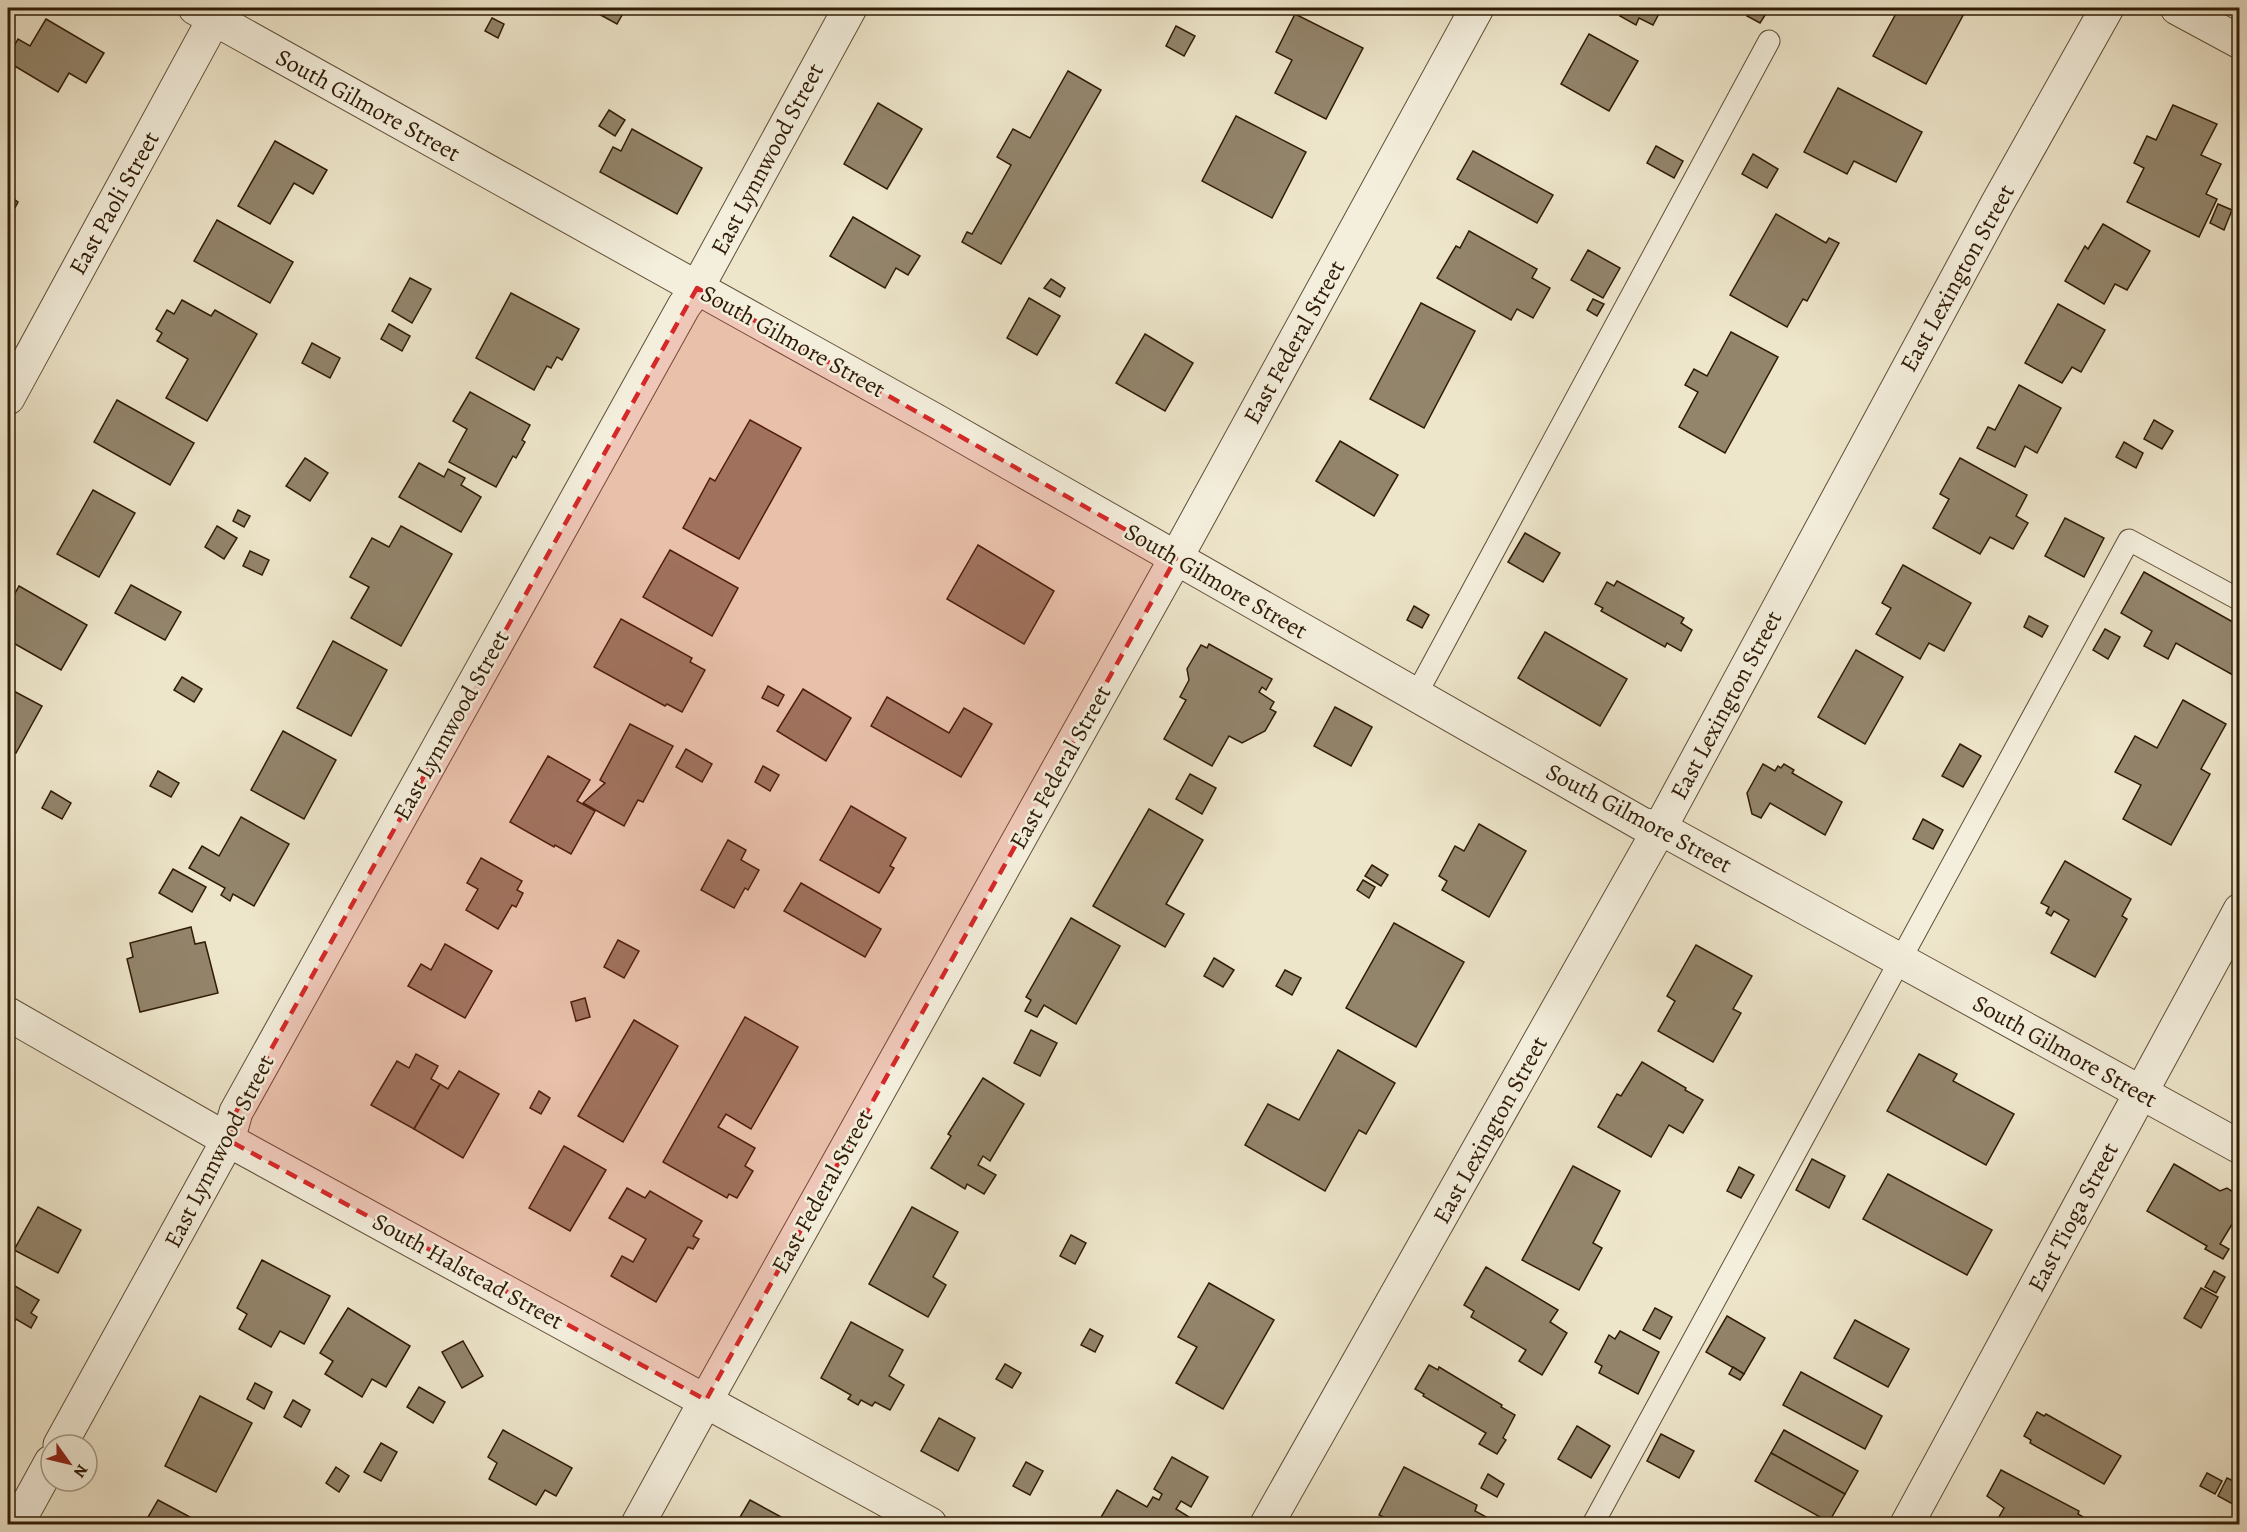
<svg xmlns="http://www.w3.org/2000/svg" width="2247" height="1532" font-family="Alegreya,serif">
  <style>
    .building { fill: #93856c; stroke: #301c06; stroke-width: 1.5 }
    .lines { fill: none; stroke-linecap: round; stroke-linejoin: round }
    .lane-casing { stroke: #604e37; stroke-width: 23 }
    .street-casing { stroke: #604e37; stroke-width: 35 }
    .lane { stroke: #f4efdd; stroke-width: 21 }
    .street { stroke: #f4efdd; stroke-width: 33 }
    .marked { fill: #d62828; fill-opacity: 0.2; stroke: #d62828; stroke-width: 4.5; stroke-dasharray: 12 8; stroke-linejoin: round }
    .labels { text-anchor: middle; stroke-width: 5; stroke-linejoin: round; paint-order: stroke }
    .street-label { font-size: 24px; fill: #301c06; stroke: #f4efdd }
  </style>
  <rect width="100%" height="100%" fill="#eee6cb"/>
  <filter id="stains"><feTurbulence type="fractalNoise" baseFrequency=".00333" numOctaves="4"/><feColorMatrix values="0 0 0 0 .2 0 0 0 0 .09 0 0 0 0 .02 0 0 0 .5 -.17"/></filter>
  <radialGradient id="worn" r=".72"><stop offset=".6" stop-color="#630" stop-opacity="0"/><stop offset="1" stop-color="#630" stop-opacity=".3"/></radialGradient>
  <g class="building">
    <polygon points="598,8 626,8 617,24 595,12"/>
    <polygon points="668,8 683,8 679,14"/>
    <polygon points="1617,8 1662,8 1653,25 1639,18 1636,25 1620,16 1623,11"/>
    <polygon points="1752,8 1760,8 1767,12 1760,23 1747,16"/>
    <polygon points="1899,8 1967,8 1926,84 1873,56"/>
    <polygon points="1295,14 1363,48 1326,119 1275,93 1292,60 1276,52"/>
    <polygon points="492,18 504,24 498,38 485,31"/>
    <polygon points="46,19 104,53 86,83 69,73 58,92 8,62 8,57 18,39 30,46"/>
    <polygon points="1176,26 1195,36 1184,56 1166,46"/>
    <polygon points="1589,34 1638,61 1609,111 1561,84"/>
    <polygon points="1068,71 1101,90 1001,264 962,242 967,232 972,234 1011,165 997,157 1013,129 1030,138"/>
    <polygon points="1838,88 1922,132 1896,182 1854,161 1847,174 1804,152"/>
    <polygon points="878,103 922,129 887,189 844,164"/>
    <polygon points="2173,105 2217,124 2201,155 2221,164 2206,194 2217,199 2199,237 2127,202 2144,168 2134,163 2147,136 2156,140"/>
    <polygon points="609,110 625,120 615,136 599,126"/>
    <polygon points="1236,116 1306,152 1272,218 1202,181"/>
    <polygon points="632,129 702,168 677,214 600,172 613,147 621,151"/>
    <polygon points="275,141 327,170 313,194 294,183 270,224 238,206"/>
    <polygon points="1656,146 1683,161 1674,178 1647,163"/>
    <polygon points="1473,151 1553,195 1537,223 1457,179"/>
    <polygon points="1753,154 1778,169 1767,188 1742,174"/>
    <polygon points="8,195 18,202 8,221"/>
    <polygon points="2218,204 2232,210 2224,230 2210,223"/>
    <polygon points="1776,214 1826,243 1829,238 1839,243 1807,301 1803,299 1787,327 1730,295"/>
    <polygon points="853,217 920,256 908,275 896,268 885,288 830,256"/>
    <polygon points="217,220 293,262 270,303 194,261"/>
    <polygon points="2103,224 2150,251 2127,290 2115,284 2104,304 2065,281 2085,246 2088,249"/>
    <polygon points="1469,231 1537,269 1532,278 1550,288 1533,318 1517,309 1511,320 1437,278 1456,246 1460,248"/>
    <polygon points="1588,250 1620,268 1603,298 1571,280"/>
    <polygon points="410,278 431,289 412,323 392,311"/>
    <polygon points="1051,279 1065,288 1060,297 1044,288"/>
    <polygon points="511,293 579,329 562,360 557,357 551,368 547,366 534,390 476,358"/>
    <polygon points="1029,298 1060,316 1037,355 1007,338"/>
    <polygon points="1593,299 1604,304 1597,316 1587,310"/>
    <polygon points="182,300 211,316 215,310 257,334 207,421 166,398 188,359 157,341 162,333 156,329 167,310 174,314"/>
    <polygon points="1421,303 1475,331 1424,428 1370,399"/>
    <polygon points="2058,304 2105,330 2081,372 2072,367 2062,383 2025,363"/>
    <polygon points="389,324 410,336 402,351 381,339"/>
    <polygon points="1731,332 1778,357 1725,453 1679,427 1698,392 1685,385 1694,369 1707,376"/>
    <polygon points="1145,334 1193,363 1165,411 1116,383"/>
    <polygon points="312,343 340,358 330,378 302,363"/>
    <polygon points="2019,385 2061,408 2037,453 2025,446 2015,467 1977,448 1988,427 1995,430"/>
    <polygon points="470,392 530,425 522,440 525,442 516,458 513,456 496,487 449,462 467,429 453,421"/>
    <polygon points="117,400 194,443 170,485 94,442"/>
    <polygon points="750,420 801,448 739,559 683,528 710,478 715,481"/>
    <polygon points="2154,420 2173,431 2162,449 2144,439"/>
    <polygon points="1340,441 1398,475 1374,516 1316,481"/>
    <polygon points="2124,442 2143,453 2136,468 2116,457"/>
    <polygon points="305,458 328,473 310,501 286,486"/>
    <polygon points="1960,458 2027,495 2016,516 2028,523 2013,549 1990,537 1980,554 1933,528 1949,499 1940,494"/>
    <polygon points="419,463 444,477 448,469 465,478 461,485 481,497 461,532 399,497"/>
    <polygon points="93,490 135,513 99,577 57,554"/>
    <polygon points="238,510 250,516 244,527 233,521"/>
    <polygon points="2065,518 2104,538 2084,577 2045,556"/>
    <polygon points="217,526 237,538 224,559 205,547"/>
    <polygon points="401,526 452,554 401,646 351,618 369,587 350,577 372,538 389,547"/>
    <polygon points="1525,533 1560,553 1543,582 1508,562"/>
    <polygon points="978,545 1054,591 1024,644 947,599"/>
    <polygon points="670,550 738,588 712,636 643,597"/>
    <polygon points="250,551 269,560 262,575 243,566"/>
    <polygon points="1903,565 1971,603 1944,651 1929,643 1920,659 1876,634 1891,608 1882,603"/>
    <polygon points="2144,572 2240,626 2240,679 2176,643 2168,659 2144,646 2152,631 2121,613"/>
    <polygon points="1617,581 1684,618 1681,623 1692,630 1681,651 1667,643 1665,647 1601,611 1603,608 1595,604 1607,582 1614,586"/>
    <polygon points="131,585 181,612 165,640 115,613"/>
    <polygon points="19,586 87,625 61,670 8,640 8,606"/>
    <polygon points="1414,606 1429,615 1422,628 1407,620"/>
    <polygon points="2029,616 2048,626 2042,637 2024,627"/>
    <polygon points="621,619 692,658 690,662 705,670 682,712 667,704 665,706 594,667"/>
    <polygon points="2105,629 2120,637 2108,659 2093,650"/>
    <polygon points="1545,632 1627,679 1600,726 1518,678"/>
    <polygon points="333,641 387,670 351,736 297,708"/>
    <polygon points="1209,644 1272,679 1266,690 1262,687 1259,692 1274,702 1270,709 1276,712 1265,731 1242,743 1229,736 1212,766 1164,739 1186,700 1180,697 1189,680 1187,669 1191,662 1201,645 1207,648"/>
    <polygon points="1856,650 1903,677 1865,744 1818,717"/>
    <polygon points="182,677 202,689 194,702 174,690"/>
    <polygon points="768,686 784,695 778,706 762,698"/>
    <polygon points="8,688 42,706 16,753 8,748"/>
    <polygon points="803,689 851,718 826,761 777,731"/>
    <polygon points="887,697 949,733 964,708 992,724 961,777 871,726"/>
    <polygon points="2183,700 2226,724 2201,769 2210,774 2171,845 2123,819 2141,785 2115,772 2135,736 2157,748"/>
    <polygon points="1335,707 1372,727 1351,766 1314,746"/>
    <polygon points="630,724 673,746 643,802 638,800 624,826 583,803 605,783 600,780"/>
    <polygon points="283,731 336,760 304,819 251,790"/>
    <polygon points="1960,744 1981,756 1963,787 1942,776"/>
    <polygon points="686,749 712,764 702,782 676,767"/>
    <polygon points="548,756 590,780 577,801 595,811 571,854 555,845 554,847 510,822"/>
    <polygon points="1763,764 1775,771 1778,766 1781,768 1784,764 1794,770 1792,773 1842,802 1825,835 1770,803 1761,818 1752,814 1747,793"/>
    <polygon points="763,766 779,775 770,791 755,782"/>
    <polygon points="158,771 179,783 171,797 150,786"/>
    <polygon points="1190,774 1216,788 1202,814 1176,799"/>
    <polygon points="51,791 71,803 62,819 42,808"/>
    <polygon points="851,806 906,838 890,866 894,868 879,893 820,860"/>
    <polygon points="1149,809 1203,840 1166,904 1184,914 1165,947 1093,906"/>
    <polygon points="241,817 289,844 254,906 233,894 230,901 221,895 225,888 189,868 202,846 219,856"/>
    <polygon points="1923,819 1943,830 1933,849 1913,839"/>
    <polygon points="1479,824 1526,851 1489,917 1442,890 1447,881 1439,876 1455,846 1464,851"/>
    <polygon points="728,840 746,850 741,860 759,870 748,890 745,888 734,908 701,890"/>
    <polygon points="481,858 522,881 517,890 523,893 516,907 512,905 498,929 466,910 478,889 467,883"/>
    <polygon points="2065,861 2131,899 2122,916 2127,919 2095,977 2051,953 2069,920 2054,911 2051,916 2046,913 2049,907 2041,903"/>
    <polygon points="1372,865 1388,875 1381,886 1365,876"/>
    <polygon points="173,869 206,887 192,912 159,893"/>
    <polygon points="1363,880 1375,887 1369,898 1357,890"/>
    <polygon points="801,883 881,929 865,957 784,911"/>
    <polygon points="1071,918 1120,946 1076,1024 1044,1005 1037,1017 1025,1011 1031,1000 1026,997"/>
    <polygon points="1394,923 1464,962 1416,1047 1346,1008"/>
    <polygon points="191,927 195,944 205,942 218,993 140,1012 127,959 133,957 130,943"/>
    <polygon points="618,940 639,951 624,978 604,967"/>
    <polygon points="445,944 492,971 465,1018 408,986 421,964 431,970"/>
    <polygon points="1696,945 1752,976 1733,1009 1741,1013 1713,1062 1658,1031 1675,1001 1667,996"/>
    <polygon points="1214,958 1234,970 1223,987 1204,976"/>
    <polygon points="1285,970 1301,978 1292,995 1276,986"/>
    <polygon points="585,998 590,1017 576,1021 571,1002"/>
    <polygon points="745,1017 798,1047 751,1129 726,1114 718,1127 755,1148 745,1166 753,1171 737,1198 729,1194 727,1198 663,1162"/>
    <polygon points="634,1020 678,1046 623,1142 578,1116"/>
    <polygon points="1031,1030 1057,1043 1040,1076 1014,1063"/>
    <polygon points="1338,1050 1395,1083 1366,1134 1359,1130 1325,1191 1245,1145 1268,1104 1299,1120"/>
    <polygon points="416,1054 438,1066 431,1079 440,1084 414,1129 371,1105 397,1061 409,1068"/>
    <polygon points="1919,1054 1957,1074 1953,1081 2014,1114 1986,1165 1887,1111"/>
    <polygon points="1642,1062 1686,1088 1685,1090 1703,1100 1683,1133 1669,1125 1651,1157 1598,1127 1617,1094 1621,1096"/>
    <polygon points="459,1071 499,1094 463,1158 414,1129 440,1084 448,1089"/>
    <polygon points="983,1078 1024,1104 990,1161 983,1156 978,1165 996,1175 984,1194 967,1184 965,1189 931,1168 951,1136 948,1134"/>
    <polygon points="539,1091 550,1098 541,1114 530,1108"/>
    <polygon points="564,1146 606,1170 570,1231 529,1208"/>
    <polygon points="1812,1159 1845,1176 1829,1208 1796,1190"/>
    <polygon points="2174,1164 2220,1191 2227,1188 2233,1192 2235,1199 2240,1201 2240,1211 2220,1244 2229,1249 2223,1259 2205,1249 2207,1246 2147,1211"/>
    <polygon points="1573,1166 1620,1191 1593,1243 1602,1248 1579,1290 1522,1260"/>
    <polygon points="1739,1167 1754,1175 1741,1198 1727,1191"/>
    <polygon points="1888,1174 1992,1230 1967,1275 1863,1219"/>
    <polygon points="627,1188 645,1198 650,1191 702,1221 693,1236 699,1239 693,1249 688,1247 656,1302 611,1276 622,1256 633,1262 646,1239 609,1218"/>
    <polygon points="38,1207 81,1230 58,1273 14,1250"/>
    <polygon points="912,1207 958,1232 933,1277 946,1285 928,1317 869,1284"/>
    <polygon points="1071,1235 1086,1243 1075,1264 1060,1256"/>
    <polygon points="262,1260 330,1296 304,1344 280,1331 271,1347 239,1329 247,1314 237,1308"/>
    <polygon points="1486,1267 1558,1310 1550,1322 1567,1333 1542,1375 1519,1361 1526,1350 1471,1317 1474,1311 1464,1305"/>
    <polygon points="2214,1271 2225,1277 2216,1293 2205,1287"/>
    <polygon points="8,1282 39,1300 31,1313 37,1317 31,1328 16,1319 8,1335"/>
    <polygon points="1209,1283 1274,1320 1223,1409 1176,1383 1197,1347 1178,1337"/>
    <polygon points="2201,1288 2218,1297 2201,1328 2184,1318"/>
    <polygon points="348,1308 410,1346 386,1387 372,1379 362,1397 325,1374 333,1361 320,1353"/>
    <polygon points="1655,1308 1672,1317 1660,1339 1643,1330"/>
    <polygon points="1727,1316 1765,1338 1744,1374 1706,1352"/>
    <polygon points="1855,1320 1909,1349 1888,1387 1834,1358"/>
    <polygon points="851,1322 903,1350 889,1376 904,1385 890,1410 875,1402 872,1406 861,1400 858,1405 848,1399 851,1395 821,1378"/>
    <polygon points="1090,1329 1103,1336 1095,1352 1081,1345"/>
    <polygon points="1620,1331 1659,1352 1638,1394 1599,1373 1602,1366 1595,1362 1609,1335 1615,1339"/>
    <polygon points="463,1341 483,1376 462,1388 442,1352"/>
    <polygon points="1005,1364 1021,1373 1012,1388 996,1379"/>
    <polygon points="1429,1365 1438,1370 1439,1367 1502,1405 1501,1407 1515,1415 1503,1438 1506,1440 1497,1454 1479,1444 1486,1433 1423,1396 1424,1394 1415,1389"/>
    <polygon points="1733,1367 1744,1374 1740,1380 1729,1374"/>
    <polygon points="1801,1372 1882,1416 1865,1449 1783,1405"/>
    <polygon points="255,1383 272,1392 264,1409 247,1399"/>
    <polygon points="419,1387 445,1402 433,1423 407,1407"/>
    <polygon points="200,1396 252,1423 216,1492 165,1466"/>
    <polygon points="293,1400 310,1410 301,1427 284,1417"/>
    <polygon points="2037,1412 2044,1416 2046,1414 2121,1456 2104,1484 2030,1443 2031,1440 2024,1436"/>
    <polygon points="939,1418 975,1438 958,1471 921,1451"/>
    <polygon points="1577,1426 1610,1446 1591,1478 1558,1459"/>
    <polygon points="503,1430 572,1468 556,1496 545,1490 536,1505 489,1479 497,1463 488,1457"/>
    <polygon points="1784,1430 1858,1471 1845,1494 1771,1453"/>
    <polygon points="1661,1434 1694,1451 1679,1478 1647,1461"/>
    <polygon points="381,1443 397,1452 381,1481 364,1472"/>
    <polygon points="1771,1453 1845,1494 1829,1522 1755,1481"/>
    <polygon points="1172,1457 1208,1477 1191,1507 1181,1501 1176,1509 1194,1520 1192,1524 1097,1524 1117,1490 1147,1507 1153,1497 1159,1500 1162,1494 1154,1489"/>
    <polygon points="1026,1462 1043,1471 1030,1495 1013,1486"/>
    <polygon points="336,1467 349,1476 339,1492 326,1483"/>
    <polygon points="1404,1467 1477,1505 1475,1511 1488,1518 1484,1524 1398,1524 1379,1515"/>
    <polygon points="2001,1470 2079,1511 2078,1514 2088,1520 2085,1524 1995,1524 2004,1508 1987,1496"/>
    <polygon points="2207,1473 2222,1481 2215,1494 2200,1486"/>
    <polygon points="1488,1474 1504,1484 1497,1497 1481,1488"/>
    <polygon points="2227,1478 2240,1484 2240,1508 2218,1496"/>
    <polygon points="158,1500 203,1524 144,1524"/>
    <polygon points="750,1500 794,1524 736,1524"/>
  </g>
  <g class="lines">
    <defs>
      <g id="lane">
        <polyline points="1416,695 1769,41"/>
        <polyline points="1593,1524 2129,540 2240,600"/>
      </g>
      <g id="street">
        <polyline points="195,8 938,422 1642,824 1660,828 2240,1147"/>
        <polyline points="2177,8 2240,42"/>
        <polyline points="8,398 220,8"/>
        <polyline points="8,1014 228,1140 930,1524"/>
        <polyline points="60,1445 228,1140 236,1112 684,306 697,288 850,8"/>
        <polyline points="17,1524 51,1462"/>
        <polyline points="638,1524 706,1400 1176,558 1477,8"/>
        <polyline points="1267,1524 1660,828 1997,204 2107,8"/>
        <polyline points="1907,1524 2240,910"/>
      </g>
    </defs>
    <use href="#lane" class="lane-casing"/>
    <use href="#street" class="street-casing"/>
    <use href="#lane" class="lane"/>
    <use href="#street" class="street"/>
  </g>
  <path class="marked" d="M697 288 1176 558 706 1400 228 1140 236 1112Z"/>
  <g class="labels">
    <g class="street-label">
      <text transform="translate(368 105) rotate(29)" y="8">South Gilmore Street</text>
      <text transform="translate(767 159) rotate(-62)" y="8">East Lynnwood Street</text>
      <text transform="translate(114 203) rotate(-61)" y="8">East Paoli Street</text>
      <text transform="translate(1957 278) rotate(-61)" y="8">East Lexington Street</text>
      <text transform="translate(793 341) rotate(29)" y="8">South Gilmore Street</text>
      <text transform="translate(1294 342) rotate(-61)" y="8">East Federal Street</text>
      <text transform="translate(1216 581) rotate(30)" y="8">South Gilmore Street</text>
      <text transform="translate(1726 705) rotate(-62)" y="8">East Lexington Street</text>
      <text transform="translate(451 725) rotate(-61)" y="8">East Lynnwood Street</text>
      <text transform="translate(1060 767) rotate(-61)" y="8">East Federal Street</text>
      <text transform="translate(1639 818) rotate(28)" y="8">South Gilmore Street</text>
      <text transform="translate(2065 1051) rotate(29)" y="8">South Gilmore Street</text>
      <text transform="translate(1490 1130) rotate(-61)" y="8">East Lexington Street</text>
      <text transform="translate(219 1151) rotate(-63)" y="8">East Lynnwood Street</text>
      <text transform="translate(822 1191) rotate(-61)" y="8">East Federal Street</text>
      <text transform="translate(2073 1217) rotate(-62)" y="8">East Tioga Street</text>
      <text transform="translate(468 1271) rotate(29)" y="8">South Halstead Street</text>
    </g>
  </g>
  <rect width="2247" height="1532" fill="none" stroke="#eee6cb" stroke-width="30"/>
  <rect x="9" y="9" width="2229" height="1514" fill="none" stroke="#301c06" stroke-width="3"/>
  <rect x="15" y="15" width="2217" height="1502" fill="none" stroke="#301c06" stroke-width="1.5"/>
  <g transform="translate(69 1463) rotate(124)"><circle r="28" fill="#f4efdd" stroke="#a69b87" stroke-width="1.5"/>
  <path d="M0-4.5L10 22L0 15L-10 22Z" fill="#8f2418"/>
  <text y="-9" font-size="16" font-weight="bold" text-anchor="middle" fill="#301c06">N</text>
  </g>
  <rect width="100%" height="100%" filter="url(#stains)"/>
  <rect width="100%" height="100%" fill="url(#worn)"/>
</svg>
